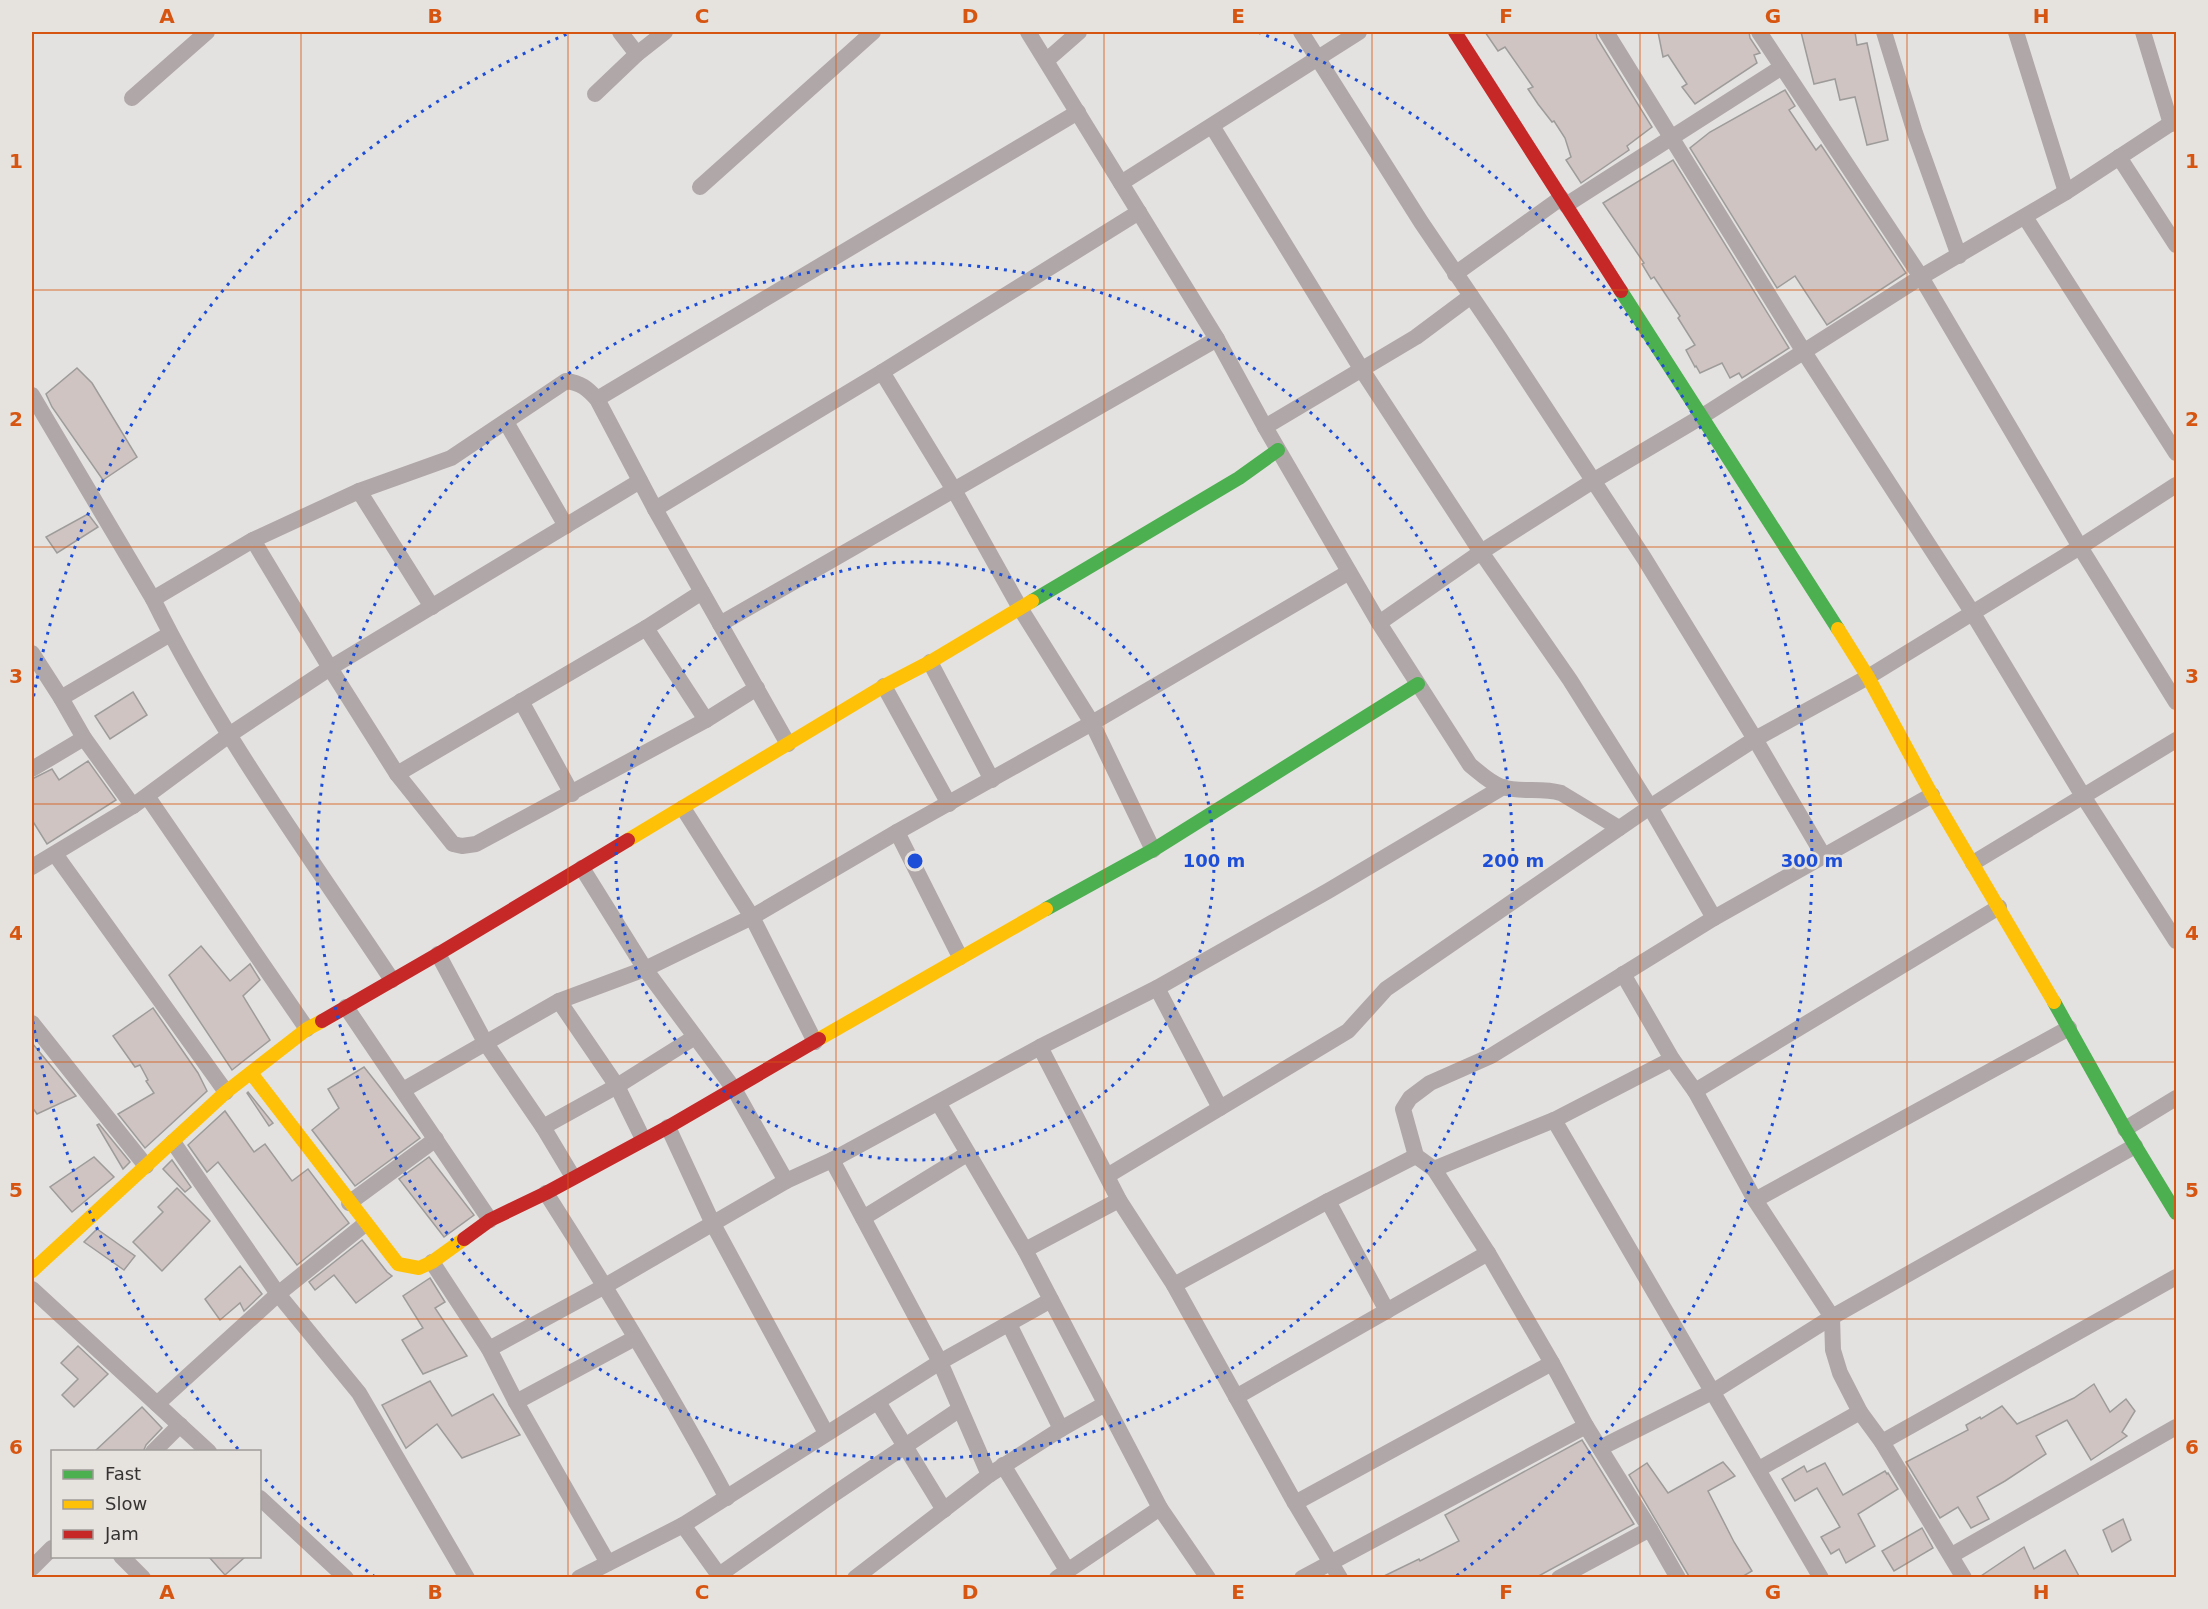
<svg xmlns="http://www.w3.org/2000/svg" width="2208" height="1609" font-family="'DejaVu Sans',sans-serif">
  <style>
    .building { fill: #cfc4c2; stroke: #9e9c9b; stroke-width: 1.5 }
    .lines { fill: none; stroke-linecap: round; stroke-linejoin: round }
    .street { stroke: #b0a8a8; stroke-width: 16 }
    .fast { stroke: #4caf50; stroke-width: 14 }
    .slow { stroke: #ffc107; stroke-width: 14 }
    .jam { stroke: #c62828; stroke-width: 14 }
    .grid { fill: none; stroke: #d65510; stroke-width: 1.5; stroke-opacity: 0.55 }
    .ring { fill: none; stroke: #1d4ed8; stroke-width: 3; stroke-dasharray: 3 6 }
    .centre { fill: #1d4ed8; stroke: #e6e2de; stroke-width: 3 }
    .ring-label { font-size: 18px; text-anchor: middle; font-weight: bold; fill: #1d4ed8; stroke: #e6e2de; stroke-width: 5; stroke-linejoin: round; paint-order: stroke }
    .neatline { fill: none; stroke: #d65510; stroke-width: 2 }
    .grid-label { font-size: 20px; text-anchor: middle; font-weight: bold; fill: #d65510 }
  </style>
  <rect width="100%" height="100%" fill="#e4e2e0"/>
  <g class="building">
    <polygon points="1485,32 1596,32 1597,38 1652,127 1627,146 1629,150 1581,183 1566,160 1571,157 1565,138 1554,121 1552,122 1538,104 1528,89 1533,87 1505,47 1498,51"/>
    <polygon points="1658,32 1749,32 1750,38 1760,53 1754,55 1757,63 1695,104 1682,87 1687,84 1668,55 1663,57"/>
    <polygon points="1801,32 1855,32 1857,45 1867,43 1888,140 1867,145 1855,97 1840,100 1835,79 1814,84"/>
    <polygon points="1785,90 1795,106 1789,110 1816,150 1821,145 1906,273 1827,325 1795,276 1777,288 1690,148 1710,132"/>
    <polygon points="1673,160 1789,348 1742,378 1739,373 1730,378 1722,363 1700,373 1696,366 1695,367 1686,350 1695,345 1678,318 1680,316 1654,277 1651,279 1642,264 1644,263 1603,203"/>
    <polygon points="77,368 92,383 137,457 103,480 52,407 46,394"/>
    <polygon points="88,514 98,527 57,553 46,537"/>
    <polygon points="133,692 147,715 110,739 95,716"/>
    <polygon points="88,761 116,800 47,844 32,820 32,779 52,769 59,780"/>
    <polygon points="201,946 230,981 250,964 260,980 243,996 270,1040 232,1070 169,975"/>
    <polygon points="153,1008 198,1073 207,1091 145,1148 118,1114 154,1093 146,1081 148,1080 140,1065 135,1067 113,1036"/>
    <polygon points="32,1043 76,1096 37,1114 32,1107"/>
    <polygon points="364,1067 420,1138 355,1186 312,1130 339,1108 328,1089"/>
    <polygon points="248,1092 273,1123 269,1126 247,1093"/>
    <polygon points="225,1111 254,1152 265,1144 292,1181 308,1169 349,1223 297,1265 218,1162 207,1172 188,1145"/>
    <polygon points="99,1124 130,1162 123,1169 97,1125"/>
    <polygon points="94,1157 114,1177 72,1212 50,1187"/>
    <polygon points="429,1157 474,1215 444,1237 399,1179"/>
    <polygon points="172,1160 191,1187 185,1192 163,1169"/>
    <polygon points="177,1188 210,1221 162,1271 133,1242 163,1212 158,1207"/>
    <polygon points="97,1229 135,1256 124,1270 84,1242"/>
    <polygon points="362,1240 387,1272 392,1276 356,1303 334,1275 315,1290 309,1282"/>
    <polygon points="240,1266 262,1294 244,1311 240,1303 220,1320 205,1299"/>
    <polygon points="430,1278 445,1302 435,1308 467,1356 423,1374 402,1340 423,1328 403,1296"/>
    <polygon points="78,1346 108,1374 74,1407 62,1395 78,1379 61,1363"/>
    <polygon points="430,1381 452,1416 493,1394 520,1435 462,1458 437,1424 406,1448 382,1405"/>
    <polygon points="2094,1384 2110,1412 2126,1399 2135,1411 2122,1432 2127,1436 2091,1460 2067,1420 2036,1436 2046,1454 2005,1481 1977,1497 1989,1519 1971,1528 1958,1507 1940,1518 1906,1462 1968,1430 1966,1425 1980,1417 1981,1419 2002,1406 2017,1424 2074,1398"/>
    <polygon points="142,1407 162,1428 146,1445 143,1452 94,1452"/>
    <polygon points="1582,1440 1634,1524 1535,1578 1380,1578 1419,1559 1420,1561 1459,1541 1445,1515"/>
    <polygon points="1723,1462 1735,1476 1708,1491 1734,1542 1752,1571 1740,1578 1690,1578 1629,1475 1647,1463 1668,1493"/>
    <polygon points="1825,1463 1843,1495 1885,1471 1887,1474 1888,1473 1898,1489 1858,1514 1875,1546 1846,1563 1839,1549 1831,1554 1821,1537 1840,1527 1817,1488 1795,1501 1782,1479 1804,1466 1807,1472"/>
    <polygon points="2123,1519 2131,1540 2112,1552 2103,1530"/>
    <polygon points="1922,1528 1933,1548 1894,1571 1882,1551"/>
    <polygon points="2024,1547 2034,1569 2065,1550 2080,1578 1978,1578"/>
    <polygon points="209,1557 245,1557 225,1575"/>
  </g>
  <g class="lines">
    <g class="street">
      <polyline points="620,32 637,54"/>
      <path d="M1028 32 1217 339 1265 427 1379 623 1470 765C1480 773 1490 783 1502 787 1521 793 1542 787 1561 793L1619 828"/>
      <polyline points="1301,32 1421,222 1499,337 1644,558 1755,739 1823,855"/>
      <polyline points="1606,32 1804,352 1972,612 2083,796 2176,941"/>
      <polyline points="1759,32 1921,277 2080,547 2176,702"/>
      <polyline points="1884,32 1915,133 1959,256"/>
      <polyline points="2016,32 2066,192"/>
      <polyline points="2143,32 2171,124"/>
      <polyline points="1047,60 1079,32"/>
      <polyline points="595,94 637,54 665,32"/>
      <polyline points="132,98 207,32"/>
      <polyline points="1212,126 1362,370 1481,552 1570,680 1650,807 1714,918"/>
      <polyline points="2119,157 2176,245"/>
      <polyline points="1121,183 1359,32"/>
      <polyline points="700,187 873,32"/>
      <polyline points="1566,205 1782,67"/>
      <polyline points="2025,217 2176,453"/>
      <polyline points="1455,274 1561,198"/>
      <polyline points="882,372 954,490 1020,608 1092,723 1153,850"/>
      <path d="M32 395 153 599C219 733 309 855 392 980"/>
      <polyline points="597,399 1078,112"/>
      <polyline points="506,422 566,526"/>
      <polyline points="1265,427 1416,337 1471,296"/>
      <polyline points="359,491 432,607"/>
      <polyline points="655,509 882,372 1139,212"/>
      <polyline points="253,540 330,668 397,774 453,844 462,846 476,844 706,720 757,688"/>
      <path d="M153 599 253 540 359 491 451 458 566 381C581 383 587 388 597 399L655 509 788 744"/>
      <polyline points="1379,623 1481,552 1593,481 1701,417 1921,277 2066,192 2176,120"/>
      <polyline points="720,624 1217,339"/>
      <polyline points="646,628 706,720"/>
      <polyline points="32,653 61,698 84,738 133,806"/>
      <polyline points="930,662 992,780"/>
      <polyline points="884,686 949,804"/>
      <polyline points="61,698 170,634"/>
      <polyline points="521,701 572,794"/>
      <polyline points="32,769 84,738"/>
      <polyline points="397,774 646,628 702,592"/>
      <polyline points="147,796 307,1029"/>
      <polyline points="683,808 752,917 815,1042"/>
      <polyline points="897,832 960,957"/>
      <polyline points="55,854 226,1092"/>
      <polyline points="1973,863 2176,740"/>
      <polyline points="32,867 133,806 229,735 330,668 640,481"/>
      <polyline points="582,868 645,969 734,1089 786,1181"/>
      <polyline points="438,954 485,1042 543,1127 573,1177"/>
      <polyline points="1623,974 1672,1059 1695,1091 1755,1200 1832,1317 1833,1350 1840,1373 1860,1412 1882,1442 1964,1578"/>
      <polyline points="1157,988 1220,1108"/>
      <polyline points="559,1001 617,1086 643,1139"/>
      <polyline points="346,1007 490,1220"/>
      <polyline points="32,1023 146,1166"/>
      <polyline points="1040,1047 1119,1200 1174,1285 1295,1503 1340,1578"/>
      <polyline points="403,1090 559,1001 645,969 752,917 897,832 1092,723 1349,572"/>
      <polyline points="1695,1091 1999,907"/>
      <polyline points="939,1104 1025,1250 1160,1508 1208,1578"/>
      <polyline points="1554,1120 1821,1578"/>
      <polyline points="543,1127 617,1086 695,1037"/>
      <polyline points="668,1127 713,1224 826,1433"/>
      <polyline points="2125,1129 2176,1098"/>
      <polyline points="173,1142 278,1294 359,1393 467,1578"/>
      <polyline points="832,1160 940,1362 989,1475"/>
      <polyline points="1434,1169 1554,1120 1672,1059"/>
      <polyline points="1107,1176 1348,1031 1386,989 1650,807 1755,739 1868,677 2080,547 2176,485"/>
      <path d="M546 1193C610 1293 671 1394 727 1498"/>
      <polyline points="1755,1200 2069,1028"/>
      <polyline points="1328,1201 1387,1311"/>
      <polyline points="349,1203 436,1139"/>
      <polyline points="863,1218 967,1154"/>
      <polyline points="1025,1250 1119,1200"/>
      <polyline points="432,1262 489,1349 516,1402 608,1563"/>
      <polyline points="1174,1285 1328,1201 1416,1156"/>
      <polyline points="32,1289 209,1452"/>
      <polyline points="1009,1324 1061,1429"/>
      <polyline points="489,1349 605,1286 786,1181 832,1160 1040,1047 1157,988 1328,891 1503,787"/>
      <polyline points="1236,1397 1488,1253"/>
      <polyline points="516,1402 635,1338"/>
      <polyline points="878,1402 944,1510"/>
      <polyline points="157,1404 278,1294 365,1224"/>
      <polyline points="1882,1442 2176,1277"/>
      <polyline points="1600,1448 1714,1391 1832,1317 2135,1146"/>
      <polyline points="153,1452 180,1425"/>
      <polyline points="1003,1465 1067,1570"/>
      <polyline points="1759,1469 1860,1412"/>
      <polyline points="260,1498 346,1578"/>
      <polyline points="1295,1503 1552,1363"/>
      <polyline points="683,1525 721,1578"/>
      <polyline points="1952,1555 2176,1427"/>
      <polyline points="121,1556 143,1578"/>
      <polyline points="32,1568 52,1548"/>
      <polyline points="719,1575 834,1494 960,1409"/>
      <polyline points="579,1578 683,1525 940,1362 1051,1300"/>
      <polyline points="855,1578 989,1475 1061,1429 1105,1404"/>
      <polyline points="1057,1578 1160,1508"/>
      <polyline points="1302,1578 1586,1426"/>
      <polyline points="1559,1578 1650,1529"/>
      <polyline points="1678,1578 1650,1529 1586,1426 1552,1363 1488,1253 1434,1169 1416,1156 1403,1109 1410,1098 1430,1083 1491,1056 1714,918 1932,795"/>
    </g>
    <g class="fast">
      <polyline points="1621,291 1838,629"/>
      <polyline points="1032,601 1239,478 1278,450"/>
      <polyline points="1046,909 1153,850 1418,684"/>
      <polyline points="2054,1002 2125,1129 2176,1213"/>
    </g>
    <g class="slow">
      <polyline points="1838,629 1868,677 1932,795 2054,1002"/>
      <polyline points="628,840 884,686 930,662 1032,601"/>
      <polyline points="819,1039 1046,909"/>
      <polyline points="251,1073 398,1264 419,1268 432,1262 464,1239"/>
      <polyline points="32,1271 226,1092 307,1029 322,1021"/>
    </g>
    <g class="jam">
      <polyline points="1455,32 1621,291"/>
      <polyline points="322,1021 438,954 628,840"/>
      <polyline points="464,1239 490,1220 546,1193 668,1127 819,1039"/>
    </g>
  </g>
  <path class="grid" d="M301 32V1578M568 32V1578M836 32V1578M1104 32V1578M1372 32V1578M1640 32V1578M1907 32V1578M32 290H2176M32 547H2176M32 804H2176M32 1062H2176M32 1319H2176"/>
  <g class="ring">
    <circle cx="915" cy="861" r="299"/>
    <circle cx="915" cy="861" r="598"/>
    <path d="M375 1577A897 897 0 0 1 264 1478M238 1449A897 897 0 0 1 32 1017M32 705A897 897 0 0 1 572 32M1258 32A897 897 0 0 1 1455 1577"/>
  </g>
  <circle cx="915" cy="861" r="9" class="centre"/>
  <g class="ring-label">
    <text x="1214" y="867">100 m</text>
    <text x="1513" y="867">200 m</text>
    <text x="1812" y="867">300 m</text>
  </g>
  <rect width="2208" height="1609" fill="none" stroke="#e6e2de" stroke-width="66"/>
  <rect x="51" y="1450" width="210" height="108" fill="#e6e2de" stroke="#9f9c99" stroke-width="1.5"/>
  <rect x="63" y="1470" width="30" height="9" fill="#4caf50" stroke="#9f9c99" stroke-width="1.5"/>
  <text x="105" y="1480" font-size="18" fill="#353332">Fast</text>
  <rect x="63" y="1500" width="30" height="9" fill="#ffc107" stroke="#9f9c99" stroke-width="1.5"/>
  <text x="105" y="1510" font-size="18" fill="#353332">Slow</text>
  <rect x="63" y="1530" width="30" height="9" fill="#c62828" stroke="#9f9c99" stroke-width="1.5"/>
  <text x="105" y="1540" font-size="18" fill="#353332">Jam</text>
  <rect x="33" y="33" width="2142" height="1543" class="neatline"/>
  <g class="grid-label">
    <text x="167" y="23">A</text>
    <text x="435" y="23">B</text>
    <text x="702" y="23">C</text>
    <text x="970" y="23">D</text>
    <text x="1238" y="23">E</text>
    <text x="1506" y="23">F</text>
    <text x="1773" y="23">G</text>
    <text x="2041" y="23">H</text>
    <text x="16" y="168">1</text>
    <text x="2192" y="168">1</text>
    <text x="16" y="426">2</text>
    <text x="2192" y="426">2</text>
    <text x="16" y="683">3</text>
    <text x="2192" y="683">3</text>
    <text x="16" y="940">4</text>
    <text x="2192" y="940">4</text>
    <text x="16" y="1197">5</text>
    <text x="2192" y="1197">5</text>
    <text x="16" y="1454">6</text>
    <text x="2192" y="1454">6</text>
    <text x="167" y="1599">A</text>
    <text x="435" y="1599">B</text>
    <text x="702" y="1599">C</text>
    <text x="970" y="1599">D</text>
    <text x="1238" y="1599">E</text>
    <text x="1506" y="1599">F</text>
    <text x="1773" y="1599">G</text>
    <text x="2041" y="1599">H</text>
  </g>
</svg>
